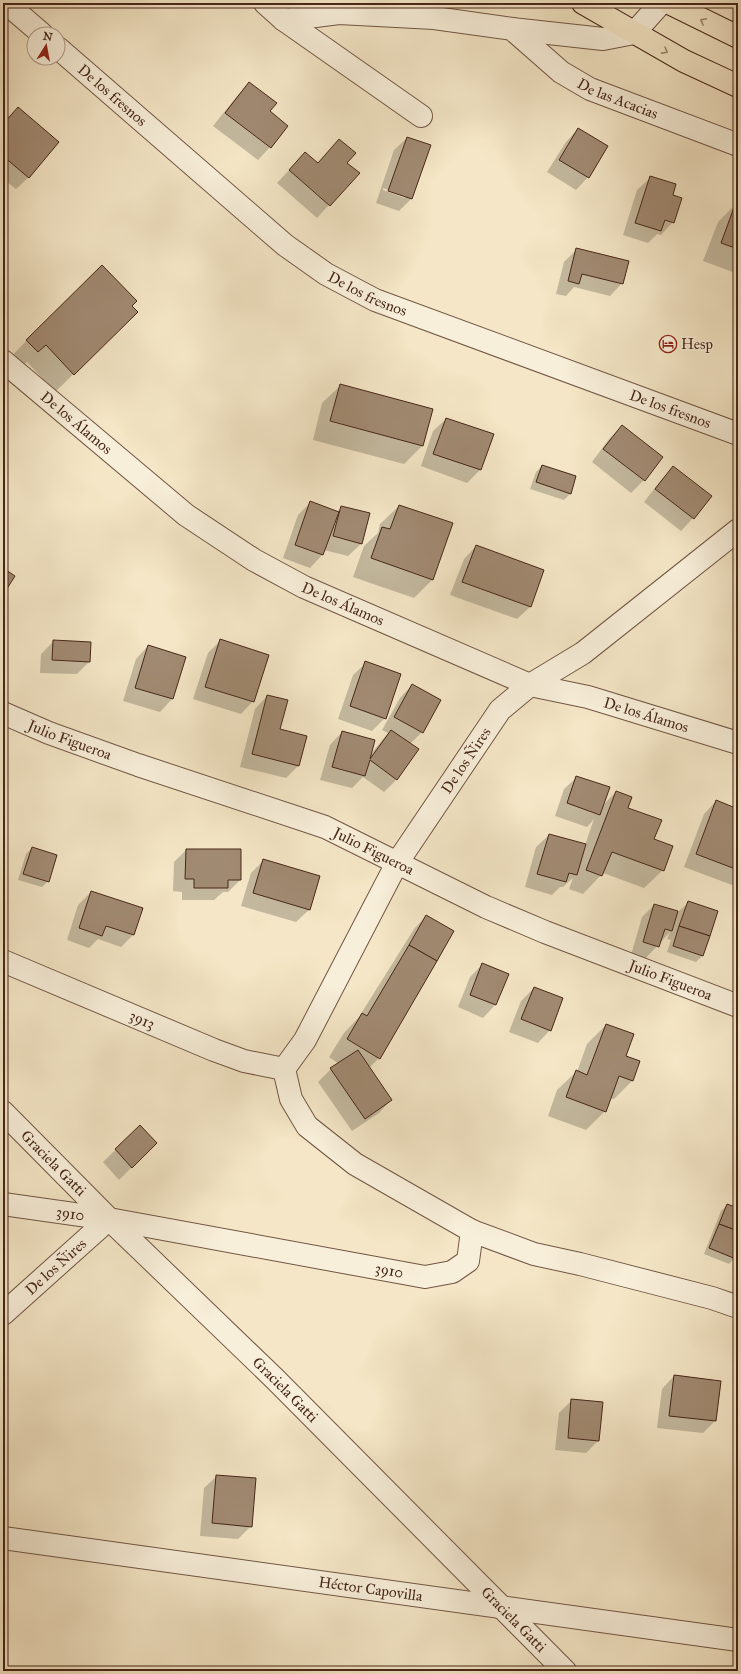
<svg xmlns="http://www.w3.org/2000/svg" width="741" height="1674" font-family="'IM FELL Great Primer',serif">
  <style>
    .shadow { fill: #0003; fill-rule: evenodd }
    .building { fill: #a18a72; stroke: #472618 }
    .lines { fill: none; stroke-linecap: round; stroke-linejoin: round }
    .street-casing { stroke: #725644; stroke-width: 24 }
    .primary-casing { stroke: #472618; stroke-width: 24 }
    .street { stroke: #f8efda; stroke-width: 22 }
    .primary { stroke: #f4e6c6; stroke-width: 22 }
    .oneway { stroke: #9e866f }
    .labels { text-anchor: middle; stroke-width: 3; stroke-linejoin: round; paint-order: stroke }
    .street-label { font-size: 15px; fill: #472618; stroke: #f8efda }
    .poi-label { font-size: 15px; fill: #472618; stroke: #f8efda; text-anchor: start }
  </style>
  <rect width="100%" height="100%" fill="#f4e6c6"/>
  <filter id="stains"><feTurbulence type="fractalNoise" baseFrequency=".005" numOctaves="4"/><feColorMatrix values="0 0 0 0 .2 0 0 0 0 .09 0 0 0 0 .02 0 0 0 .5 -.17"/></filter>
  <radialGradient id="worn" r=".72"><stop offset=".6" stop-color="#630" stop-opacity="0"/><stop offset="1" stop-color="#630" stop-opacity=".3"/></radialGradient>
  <g class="shadow">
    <polygon points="249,83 270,147 258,160 213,126 237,96"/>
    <polygon points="18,108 29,177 16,189 3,179 3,123"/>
    <polygon points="578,129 588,177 576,190 547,172 566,142"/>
    <path d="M407 138 411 199 399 211 376 203 394 150ZM383 188 405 196V198L383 190Z"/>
    <polygon points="339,140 346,163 358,173 317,218 277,183 305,153 317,164"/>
    <polygon points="650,178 671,195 673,222 661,235 657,234 648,243 623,235 637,190"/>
    <polygon points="737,203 738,204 738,274 703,261 718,222"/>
    <polygon points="576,250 622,283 610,296 574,287 566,296 556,294 564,262"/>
    <polygon points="131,306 137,312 55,392 27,362 19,370 9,359 27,340"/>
    <polygon points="341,385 432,409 422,446 404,464 313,440 322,403"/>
    <polygon points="446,419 492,435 480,470 467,483 421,466 433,431"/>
    <polygon points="622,426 644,480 631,493 592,462 609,439"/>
    <polygon points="542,466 570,494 564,500 530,489 536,472"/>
    <polygon points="674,467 693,518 681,531 644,502 661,480"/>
    <polygon points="311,502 337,512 341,507 369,514 361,544 348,556 324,550 322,555 310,568 283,558 298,515"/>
    <polygon points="399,506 452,524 432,580 414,598 353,577 364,546 378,533 380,524"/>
    <polygon points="476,546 543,570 530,607 517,619 450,595 464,559"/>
    <polygon points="54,641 89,662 77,674 40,673 41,654"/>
    <polygon points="220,641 253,701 241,714 193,699 208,653"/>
    <polygon points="148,646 185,657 172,699 160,712 123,701 136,659"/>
    <polygon points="366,663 385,718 372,731 338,719 353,675"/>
    <polygon points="412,685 422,732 410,744 396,780 384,792 363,777 352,788 320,780 330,745 342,732 371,754 388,733 382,730 400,698"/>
    <polygon points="267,696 279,729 298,766 286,778 240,767 255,709"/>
    <polygon points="577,777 602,806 616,792 627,808 653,840 663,870 644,888 603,873 583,894 569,889 573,878 563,887 560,887 552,895 525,887 536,847 549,835 585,845 594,819 587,827 555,816 564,789"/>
    <polygon points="716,801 738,810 738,879 732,885 684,867 704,814"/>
    <polygon points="32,848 48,881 42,887 18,880 26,854"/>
    <polygon points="186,850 240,880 228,892 223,892 214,900 182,900 182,892 173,891 174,862"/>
    <polygon points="264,860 319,877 309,910 296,922 241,906 251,873"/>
    <polygon points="91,892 133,935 121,947 98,939 89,948 67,940 78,905"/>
    <polygon points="688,903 702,956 696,962 667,952 671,940 667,939 670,932 645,959 631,955 642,917 654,905 678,912"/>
    <polygon points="426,916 379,1058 369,1068 391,1100 379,1113 352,1131 318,1082 331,1069 339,1064 329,1057 344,1033 359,1017 414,929"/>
    <polygon points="738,924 738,932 735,931"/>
    <polygon points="483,964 508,974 495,1005 483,1018 458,1007 470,977"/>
    <polygon points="534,988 550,1030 538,1043 509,1032 521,1001"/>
    <polygon points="606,1025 625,1057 632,1081 614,1099 610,1098 605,1111 586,1130 548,1116 557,1090 576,1072 577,1072 587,1044"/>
    <polygon points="140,1126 156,1143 119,1180 103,1162"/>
    <polygon points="727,1205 738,1209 738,1251 735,1258 729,1264 704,1254 721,1211"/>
    <polygon points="674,1376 715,1421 703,1433 657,1428 662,1389"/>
    <polygon points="572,1400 598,1441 586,1453 555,1450 559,1413"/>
    <polygon points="217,1476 251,1526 238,1539 200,1536 204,1488"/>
    <polygon points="738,1595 738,1613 734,1613"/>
  </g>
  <g class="building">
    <polygon points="249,82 277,103 270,111 288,126 271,148 225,113"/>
    <polygon points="18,107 59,142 29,178 3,156 3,124"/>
    <polygon points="578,128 608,146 589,178 559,160"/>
    <polygon points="407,137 431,145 412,199 388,191"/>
    <polygon points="339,139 356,153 347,163 360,173 330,206 289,170 305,152 318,163"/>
    <polygon points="650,176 676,184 673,195 682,198 674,223 665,220 661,231 635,223"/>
    <polygon points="736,202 738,203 738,249 721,243"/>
    <polygon points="576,248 629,261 623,284 582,274 579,284 568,281"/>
    <polygon points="102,265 137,301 132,306 138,312 74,375 46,345 38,352 26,340"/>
    <polygon points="340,384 433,409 423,446 330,421"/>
    <polygon points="446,418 494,434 481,470 433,454"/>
    <polygon points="622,425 663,457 645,481 603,449"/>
    <polygon points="542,465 576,476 571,494 536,482"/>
    <polygon points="673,466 712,496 694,519 655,489"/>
    <polygon points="310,501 339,512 323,555 295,545"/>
    <polygon points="399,505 453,523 433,580 371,558 382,527 390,529"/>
    <polygon points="341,506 370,513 362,544 333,536"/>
    <polygon points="476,545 544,570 531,607 462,582"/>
    <polygon points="3,568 15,576 3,595"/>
    <polygon points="220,639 269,655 254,702 205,687"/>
    <polygon points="53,640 91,642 90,662 52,660"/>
    <polygon points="148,645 186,657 173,699 135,688"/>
    <polygon points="365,661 401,674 386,719 350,706"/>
    <polygon points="412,684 441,700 423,733 394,717"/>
    <polygon points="267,695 288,700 280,729 307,736 299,766 252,754"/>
    <polygon points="391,730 419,749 397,780 370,760 365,776 332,767 342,731 375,740 370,759"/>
    <polygon points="576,776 610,787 600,815 567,803"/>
    <polygon points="616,791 632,797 628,808 662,820 654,839 673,846 664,871 612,852 602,876 586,870"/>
    <polygon points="716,800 738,809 738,870 696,854"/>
    <polygon points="549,834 586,844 577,875 569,873 566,882 537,874"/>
    <polygon points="32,847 57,855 49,882 23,874"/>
    <polygon points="186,849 241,849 241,880 228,880 228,888 194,888 194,879 185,879"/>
    <polygon points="263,859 320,876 310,910 253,893"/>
    <polygon points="91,891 143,908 134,935 106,926 102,936 79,928"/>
    <polygon points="688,901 718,911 710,936 679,926"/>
    <polygon points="654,904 678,911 672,931 665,929 659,947 643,942"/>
    <polygon points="426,915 454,931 437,961 409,945"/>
    <polygon points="679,926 710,936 703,956 673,946"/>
    <polygon points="409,945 437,961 380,1059 347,1039 362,1013 367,1016"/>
    <polygon points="482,963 509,974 496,1005 470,995"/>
    <polygon points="534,987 563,998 551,1031 521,1019"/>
    <polygon points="606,1024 634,1034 626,1056 640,1061 633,1081 619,1076 606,1112 566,1097 576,1070 587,1075"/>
    <polygon points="358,1050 392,1100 365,1119 330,1068"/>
    <polygon points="140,1125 157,1143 132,1168 115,1149"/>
    <polygon points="727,1204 738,1208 738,1231 719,1224"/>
    <polygon points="719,1224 738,1231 738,1254 736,1259 709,1248"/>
    <polygon points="674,1375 721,1381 716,1421 669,1416"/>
    <polygon points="571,1399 603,1402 599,1441 568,1438"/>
    <polygon points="216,1475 256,1478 252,1527 212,1523"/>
  </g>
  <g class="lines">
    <defs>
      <g id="street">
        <polyline points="6,3 42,34"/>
        <path id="s1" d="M265 3 284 20 339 13 434 18 512 29 561 72 590 89 738 145"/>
        <polyline points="284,20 421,116"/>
        <polyline points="512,29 603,39 634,33 661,3"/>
        <path id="s2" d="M58 48 285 245 326 274 375 300 738 434"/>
        <path id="s3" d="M3 361 186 515 254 560 304 587 530 685 588 697 738 743"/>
        <path id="s4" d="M3 713 49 733 138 765 325 827 486 907 545 932 738 1006"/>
        <path id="s5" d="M3 961 214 1050 244 1061 284 1069"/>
        <path id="s6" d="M284 1069 305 1040 397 863 500 710 530 685 583 653 738 530"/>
        <polyline points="284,1069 291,1099 307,1126 355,1164 472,1231 534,1254 580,1264 712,1298 738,1307"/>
        <path id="s7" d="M3 1112 109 1219 275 1379 565 1671"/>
        <path id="s8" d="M3 1204 109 1219 425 1277 452 1272 468 1261 472 1231"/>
        <path id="s9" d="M3 1314 109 1219"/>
        <path id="s10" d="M3 1538 738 1640"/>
      </g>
      <g id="primary">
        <polyline points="583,3 684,61 738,86"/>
        <polyline points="669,3 738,37"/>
      </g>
    </defs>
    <use href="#street" class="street-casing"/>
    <use href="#primary" class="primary-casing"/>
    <use href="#street" class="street"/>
    <use href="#primary" class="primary"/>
  </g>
  <defs><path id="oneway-chevron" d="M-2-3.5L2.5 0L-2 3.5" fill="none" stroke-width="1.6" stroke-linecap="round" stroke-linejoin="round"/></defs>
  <g class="oneway">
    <use href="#oneway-chevron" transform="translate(703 21) rotate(-153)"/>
    <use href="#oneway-chevron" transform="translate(665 51) rotate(29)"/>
  </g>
  <defs>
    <symbol id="hotel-ring" viewBox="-11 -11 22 22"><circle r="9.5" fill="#f8efda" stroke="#8f2418" stroke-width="1.5"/><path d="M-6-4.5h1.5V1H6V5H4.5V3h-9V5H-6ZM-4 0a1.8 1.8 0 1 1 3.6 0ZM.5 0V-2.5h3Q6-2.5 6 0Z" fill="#8f2418"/></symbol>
  </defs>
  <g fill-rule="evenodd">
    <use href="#hotel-ring" x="658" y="334" width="20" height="20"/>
  </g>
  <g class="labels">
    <g class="street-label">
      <text dy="5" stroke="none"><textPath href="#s2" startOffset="72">De los fresnos</textPath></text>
      <text dy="5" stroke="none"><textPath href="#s1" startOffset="383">De las Acacias</textPath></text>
      <text dy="5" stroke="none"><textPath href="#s2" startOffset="397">De los fresnos</textPath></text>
      <text dy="5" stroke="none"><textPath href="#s2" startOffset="721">De los fresnos</textPath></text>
      <text dy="5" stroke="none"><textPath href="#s3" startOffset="96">De los Álamos</textPath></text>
      <text dy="5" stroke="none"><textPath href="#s3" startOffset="420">De los Álamos</textPath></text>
      <text dy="5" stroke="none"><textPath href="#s3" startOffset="744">De los Álamos</textPath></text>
      <text dy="5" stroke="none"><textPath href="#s4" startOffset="72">Julio Figueroa</textPath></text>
      <text dy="5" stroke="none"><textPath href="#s6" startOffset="359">De los Ñires</textPath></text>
      <text dy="5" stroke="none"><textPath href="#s4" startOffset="396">Julio Figueroa</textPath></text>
      <text dy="5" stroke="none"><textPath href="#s4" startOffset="720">Julio Figueroa</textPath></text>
      <text dy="5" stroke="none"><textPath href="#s5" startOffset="151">3913</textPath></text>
      <text dy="5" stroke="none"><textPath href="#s7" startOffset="72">Graciela Gatti</textPath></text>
      <text dy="5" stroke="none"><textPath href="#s8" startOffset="68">3910</textPath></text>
      <text dy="5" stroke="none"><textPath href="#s9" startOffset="71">De los Ñires</textPath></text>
      <text dy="5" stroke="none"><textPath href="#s8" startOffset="392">3910</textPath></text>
      <text dy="5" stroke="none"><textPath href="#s7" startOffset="396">Graciela Gatti</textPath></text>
      <text dy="5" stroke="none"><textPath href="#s10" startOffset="371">Héctor Capovilla</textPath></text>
      <text dy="5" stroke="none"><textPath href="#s7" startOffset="720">Graciela Gatti</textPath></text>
    </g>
    <g class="poi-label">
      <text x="681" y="349">Hesp</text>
    </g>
  </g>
  <rect width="741" height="1674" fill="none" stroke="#f4e6c6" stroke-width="16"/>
  <rect x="4" y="4" width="733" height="1666" fill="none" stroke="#472618" stroke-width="2"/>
  <rect x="8" y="8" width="725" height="1658" fill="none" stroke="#472618"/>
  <g transform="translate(46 46) rotate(11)"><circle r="19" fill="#f8efda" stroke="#b19f8c"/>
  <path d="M0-3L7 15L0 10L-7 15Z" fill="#8f2418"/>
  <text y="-6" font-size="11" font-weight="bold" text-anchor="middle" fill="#472618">N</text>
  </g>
  <rect width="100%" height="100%" filter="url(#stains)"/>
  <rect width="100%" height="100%" fill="url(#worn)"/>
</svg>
